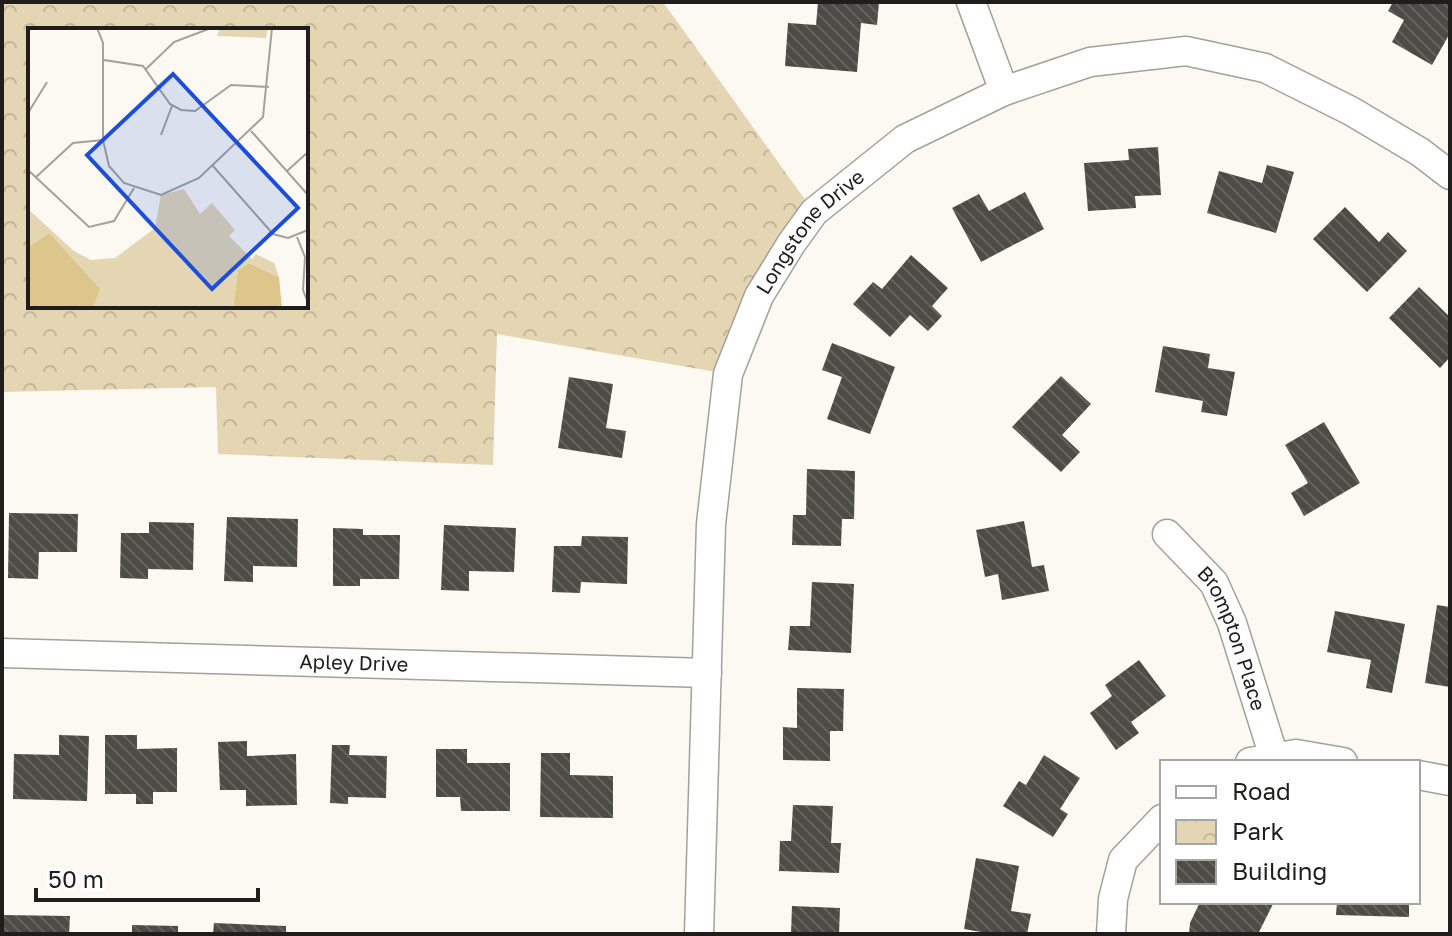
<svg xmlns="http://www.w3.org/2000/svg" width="1452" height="936" font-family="'Golos Text',sans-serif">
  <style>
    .park { fill: url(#park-crowns); fill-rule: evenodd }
    .building { fill: url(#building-back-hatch) }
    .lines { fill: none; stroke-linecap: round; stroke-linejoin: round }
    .minor-casing { stroke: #a3a19a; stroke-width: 31 }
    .minor { stroke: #fff; stroke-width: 28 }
    .labels { text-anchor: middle; stroke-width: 8; stroke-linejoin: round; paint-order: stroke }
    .street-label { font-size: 20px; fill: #1f1e1c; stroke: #fff }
    .inset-road { fill: none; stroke: #a4a19c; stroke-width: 2 }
    .view { fill: #1d4ed8; fill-opacity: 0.15; stroke: #1d4ed8; stroke-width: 4 }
    .inset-edge { fill: none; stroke: #1f1e1c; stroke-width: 4 }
  </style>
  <defs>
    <pattern id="park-crowns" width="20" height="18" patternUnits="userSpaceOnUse" patternTransform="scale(2)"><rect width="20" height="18" fill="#e5d6b3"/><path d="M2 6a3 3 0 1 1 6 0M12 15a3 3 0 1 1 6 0" fill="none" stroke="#c4b799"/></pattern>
    <pattern id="building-back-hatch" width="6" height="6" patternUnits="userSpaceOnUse" patternTransform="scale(2)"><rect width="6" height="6" fill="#4d4b45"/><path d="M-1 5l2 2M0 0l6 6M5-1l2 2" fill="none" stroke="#63625d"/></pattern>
  </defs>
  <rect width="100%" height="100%" fill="#fcf9f2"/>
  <path class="park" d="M2 2H663L814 212 728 374 497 334 493 465 218 454 216 387 2 392ZM30 30H306V306H30Z"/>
  <g class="building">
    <polygon points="818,2 879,2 877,25 861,23 857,72 785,66 788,23 816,25"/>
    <polygon points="1393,2 1450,2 1450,33 1432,65 1392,42 1404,20 1388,11"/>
    <polygon points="1158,147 1161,195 1135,196 1136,208 1088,211 1084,163 1129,160 1128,149"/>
    <polygon points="1267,165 1294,172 1276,233 1207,213 1219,171 1262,183"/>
    <polygon points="1025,192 1044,229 981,262 952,208 979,194 989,211"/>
    <polygon points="1345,207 1379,242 1388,232 1407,251 1367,292 1313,239"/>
    <polygon points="911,255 948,288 932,306 942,316 928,331 910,315 890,337 853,304 873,282 882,289"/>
    <polygon points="1419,287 1450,317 1450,357 1440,368 1389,318"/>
    <polygon points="832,343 895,367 870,434 827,419 842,377 822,370"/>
    <polygon points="1163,346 1210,354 1208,368 1235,372 1227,416 1201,412 1203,401 1155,392"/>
    <polygon points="1061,376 1091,404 1062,435 1080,452 1061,472 1012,427"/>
    <polygon points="569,377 613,384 606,428 626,431 622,458 558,448"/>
    <polygon points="1324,422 1360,483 1304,516 1291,493 1308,483 1285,445"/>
    <polygon points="807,469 855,471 854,519 842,519 841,546 792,545 793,515 806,515"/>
    <polygon points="9,513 78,514 77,552 39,552 38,579 8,578"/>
    <polygon points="227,517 298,519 297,567 253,566 253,582 224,581"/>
    <polygon points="1024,521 1032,567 1044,565 1049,591 1002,600 998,574 985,577 976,530"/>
    <polygon points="149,522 194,523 193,570 148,569 148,579 120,578 121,533 149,533"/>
    <polygon points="444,525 516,528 514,572 469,571 469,591 441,590"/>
    <polygon points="333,528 363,529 363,535 400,535 399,579 360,579 360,586 333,586"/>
    <polygon points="582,536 628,537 627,584 581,582 580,593 552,592 554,546 581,546"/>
    <polygon points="812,582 854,584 851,653 788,650 790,626 810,626"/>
    <polygon points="1437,605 1450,607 1450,687 1425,683"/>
    <polygon points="1335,611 1405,624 1392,693 1366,688 1371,660 1327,652"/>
    <polygon points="1139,660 1166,696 1131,722 1139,733 1116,750 1090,713 1112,696 1105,685"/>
    <polygon points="797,688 844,689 843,731 830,731 830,761 783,760 783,727 797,728"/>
    <polygon points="59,735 89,736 87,801 13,799 14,754 59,755"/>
    <polygon points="105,735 137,735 137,749 177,748 177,792 153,792 153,804 136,804 136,794 105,794"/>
    <polygon points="247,741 247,756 296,754 297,805 246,806 246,790 220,790 218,742"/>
    <polygon points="332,745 350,745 349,755 387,756 386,798 348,797 348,804 330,803"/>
    <polygon points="436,749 467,749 467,763 510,763 510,811 461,811 460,797 436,797"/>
    <polygon points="541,753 570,753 570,775 613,776 613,818 540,817"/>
    <polygon points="1044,755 1080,778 1060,809 1068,814 1053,837 1003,806 1019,781 1026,785"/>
    <polygon points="793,805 833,806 831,843 841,843 839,873 779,871 780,841 791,841"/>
    <polygon points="976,858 1019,866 1011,911 1031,914 1027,934 992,934 964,929"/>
    <polygon points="1200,902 1217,902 1221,904 1222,902 1274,902 1258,934 1189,934 1190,923"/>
    <polygon points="1337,902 1409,902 1409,917 1336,915"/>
    <polygon points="792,906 840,908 839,934 791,934"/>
    <polygon points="2,915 70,916 69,934 2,934"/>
    <polygon points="214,923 286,926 286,934 213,934"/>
    <polygon points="132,925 178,926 178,934 132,934"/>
  </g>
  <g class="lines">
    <defs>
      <g id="minor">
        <polyline points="971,2 1004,91"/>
        <path id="s1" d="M1167 534 1214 583 1232 623 1274 757"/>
        <path id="s2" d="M2 653 707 673"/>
        <polyline points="1250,762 1296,754 1343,762"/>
        <polyline points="1418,775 1450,781"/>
        <path id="s3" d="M699 934 711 524 728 374 759 296 791 244 814 212 905 139 1004 91 1090 62 1186 51 1265 68 1351 111 1420 152 1450 175"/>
        <polyline points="1111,934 1113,899 1123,860 1162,819"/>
      </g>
    </defs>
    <use href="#minor" class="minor-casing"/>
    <use href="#minor" class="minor"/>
  </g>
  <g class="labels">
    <g class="street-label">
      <text dy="7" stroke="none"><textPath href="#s3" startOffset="728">Longstone Drive</textPath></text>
      <text dy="7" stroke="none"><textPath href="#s1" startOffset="126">Brompton Place</textPath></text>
      <text dy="7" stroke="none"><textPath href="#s2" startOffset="352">Apley Drive</textPath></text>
    </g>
  </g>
  <g transform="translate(28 28)">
    <rect width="280" height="280" fill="#fcf9f2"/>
    <path d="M0 181 59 235 65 280 21 205 0 219Z" fill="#e5d6b3"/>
    <path d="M21 205 73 261 65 280H0V219ZM221 235 251 249 254 280H205L210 242Z" fill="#ddc68c"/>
    <path d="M192 0H240L238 10 189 8ZM156 161 172 186 184 175 207 202 201 208 224 231 228 226 246 235 251 249 221 235 210 242 205 280H65L72 261 31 215 63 232 87 230 127 200 133 167Z" fill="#e5d6b3"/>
    <path class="inset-road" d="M69 0 75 15V112L81 138 96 155 133 167 171 150 235 89 244 0M76 32 115 38 142 76 153 82 167 83 203 57 241 59M118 41 146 14 183 0M0 85 19 54M223 103 280 167M133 107 144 78M185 138 245 206 260 210 280 202M0 142 61 199 86 193 106 160M259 143 280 124M7 150 45 115 75 112M269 209 277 229 275 262 280 275"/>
    <path class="view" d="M145 46 270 180 184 261 59 127Z"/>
    <rect width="280" height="280" class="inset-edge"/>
  </g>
  <rect width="1452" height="936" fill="none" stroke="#1f1e1c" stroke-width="8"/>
  <rect x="1160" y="760" width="260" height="144" fill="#ffffff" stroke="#a5a5a4" stroke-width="2"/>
  <rect x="1176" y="786" width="40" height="12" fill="#ffffff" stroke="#a5a5a4" stroke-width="2"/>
  <text x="1232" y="800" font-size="24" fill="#1f1e1c">Road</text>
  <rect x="1176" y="820" width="40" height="24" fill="url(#park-crowns)" stroke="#a5a5a4" stroke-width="2"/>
  <text x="1232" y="840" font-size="24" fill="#1f1e1c">Park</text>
  <rect x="1176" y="860" width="40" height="24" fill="url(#building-back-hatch)" stroke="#a5a5a4" stroke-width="2"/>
  <text x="1232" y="880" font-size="24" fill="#1f1e1c">Building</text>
  <path d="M36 888v12h222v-12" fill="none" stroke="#1f1e1c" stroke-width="4"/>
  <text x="48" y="888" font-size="24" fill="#1f1e1c" stroke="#ffffff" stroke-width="6" paint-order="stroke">50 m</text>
</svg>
